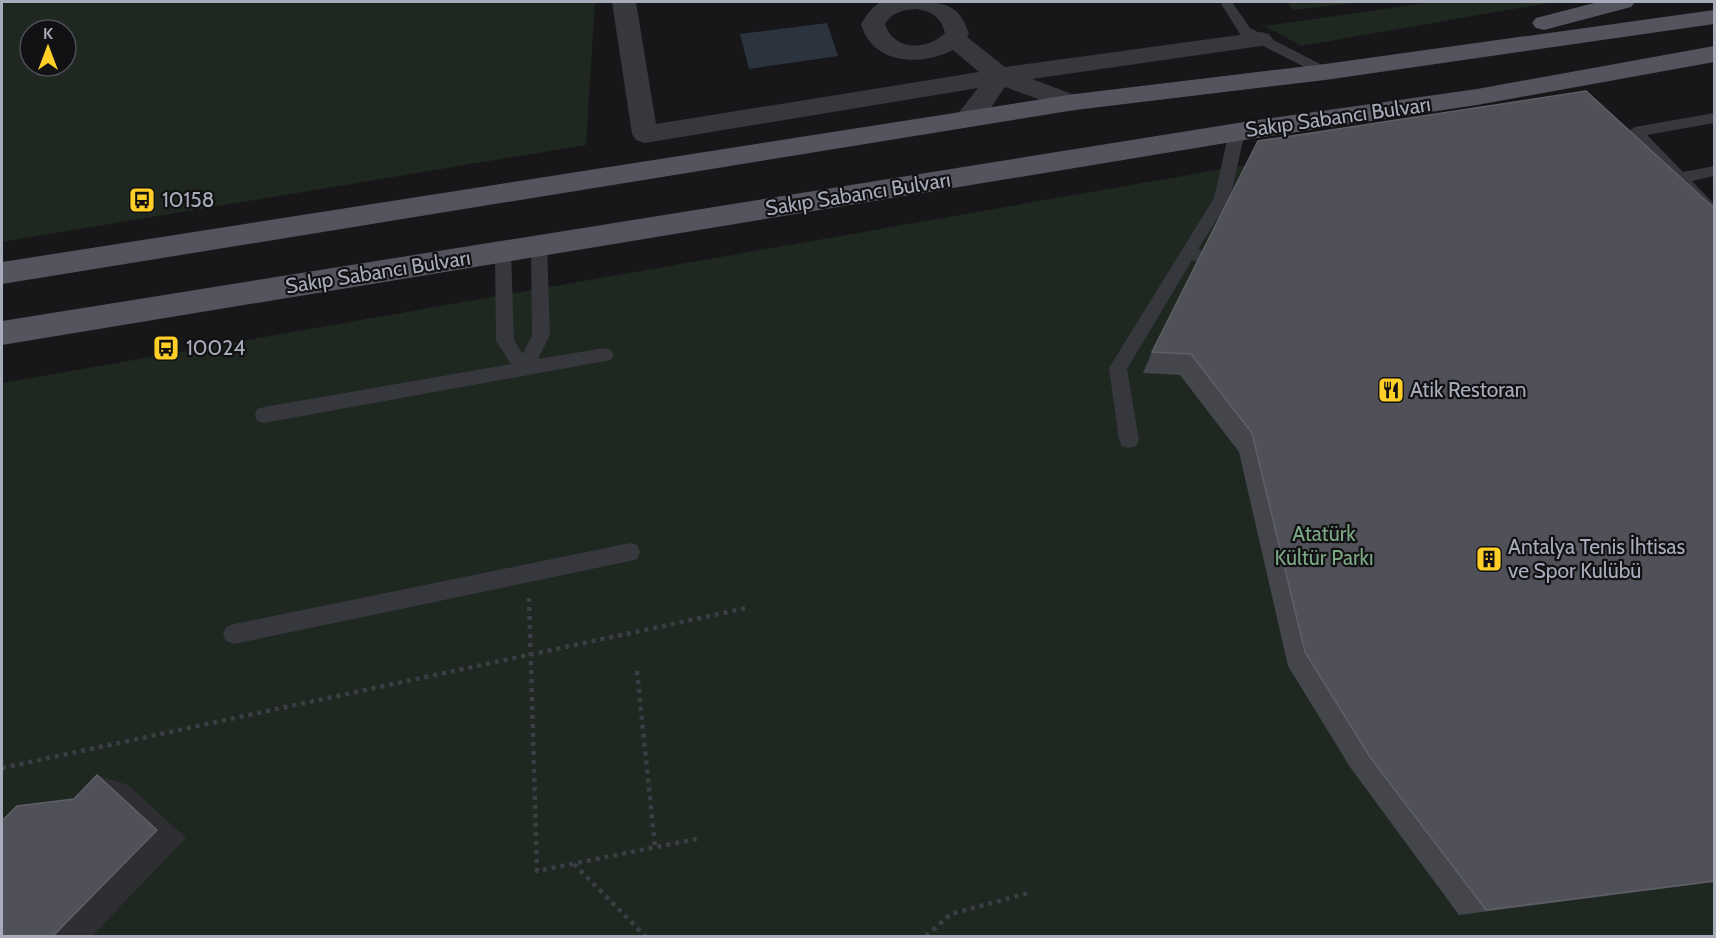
<svg xmlns="http://www.w3.org/2000/svg" width="1716" height="938" font-family="Cabin,sans-serif">
  <style>
    .green { fill: #1e2720; fill-rule: evenodd }
    .water { fill: #2b333e }
    .lines { fill: none; stroke-linecap: round; stroke-linejoin: round }
    .path { stroke: #3d3e45; stroke-width: 4.5; stroke-dasharray: 4 5; stroke-linecap: butt }
    .lane { fill: #37373e; fill-rule: evenodd }
    .street { fill: #37373e; fill-rule: evenodd }
    .primary { fill: #53545d; fill-rule: evenodd }
    .wall { fill: #45464c }
    .shaded-wall { fill: #2e2e33 }
    .building { fill: #505158; stroke: #5e5f67; stroke-width: 1.5 }
    .labels { text-anchor: middle; stroke-width: 4.5; stroke-linejoin: round; paint-order: stroke }
    .street-label { font-size: 21px; fill: #a7abba; stroke: #121114 }
    .poi-label { font-size: 21px; fill: #a7abba; stroke: #121114; text-anchor: start }
    .park-label { font-size: 21px; fill: #7ca784; stroke: #121114 }
  </style>
  <rect width="100%" height="100%" fill="#171619"/>
  <g class="green">
    <path d="M2 2H595L586 145 2 242ZM30 30H66V66H30Z"/>
    <polygon points="1287,2 1361,2 1293,10"/>
    <polygon points="1434,2 1554,2 1301,46 1264,26"/>
    <polygon points="1575,107 1714,237 1714,936 2,936 2,383"/>
  </g>
  <polygon class="water" points="827,23 838,56 749,69 740,34"/>
  <g class="lines">
    <g class="path">
      <polyline points="529,598 537,871 701,838"/>
      <polyline points="637,671 655,847"/>
      <polyline points="2,768 747,608"/>
      <polyline points="574,864 645,936"/>
      <polyline points="926,936 951,914 1032,892"/>
    </g>
    <g class="lane">
      <polygon points="1220,2 1232,2 1250,28 1330,69 1332,72 1330,75 1320,75 1240,34"/>
      <polygon points="1714,113 1714,123 1647,135 1683,172 1714,166 1714,176 1692,181 1714,204 1714,219 1708,217 1627,132 1635,127"/>
      <polygon points="1237,127 1245,132 1230,199 1198,249 1229,261 1231,265 1229,269 1223,271 1192,260 1127,369 1139,440 1136,446 1129,448 1122,446 1119,440 1109,368 1214,198 1229,132"/>
      <polygon points="539,239 545,241 547,245 550,335 538,359 605,348 611,350 614,355 611,360 264,423 257,421 255,415 257,409 264,407 511,364 496,341 495,251 497,247 503,245 509,247 511,251 514,340 523,354 532,335 531,245 533,241"/>
      <polygon points="630,543 637,545 640,552 637,559 630,561 234,644 226,641 223,634 226,627 234,624"/>
    </g>
    <path class="street" d="M612 2H636L656 124 979 72 953 50C920 67 872 64 861 24 866 16 871 8 879 3 887 0 899 2 907 2 938 2 959 0 969 34L967 37 1005 67 1261 32 1269 34 1273 39 1269 44 1261 46 1032 79 1080 97 1084 103 1080 109 1071 111 1005 87C993 103 981 131 958 125L954 119 978 88 645 143 636 140 632 134ZM916 9C931 11 941 17 945 33 927 51 893 51 885 24 892 12 903 10 916 9Z"/>
    <g class="primary">
      <polygon points="1598,2 1635,2 1631,7 1544,30 1536,28 1532,23 1536,18"/>
      <polygon points="1714,10 1714,24 1325,80 1075,110 2,284 2,262 1075,94 1325,64"/>
      <polygon points="1714,46 1714,62 1477,105 1244,140 2,345 2,321 1244,122 1477,89"/>
    </g>
  </g>
  <polygon class="wall" points="1714,208 1714,882 1459,915 1350,767 1288,666 1239,452 1180,375 1143,373 1152,352"/>
  <polygon class="shaded-wall" points="97,775 128,785 186,838 92,936 53,936"/>
  <g class="building">
    <polygon points="1586,91 1714,208 1714,881 1486,910 1370,757 1305,652 1252,433 1191,354 1152,352 1258,141"/>
    <polygon points="97,775 157,830 53,936 2,936 2,821 17,806 74,799"/>
  </g>
  <defs>
    <symbol id="bus-square" viewBox="-11 -11 22 22"><rect x="-9" y="-9" width="18" height="18" rx="4" fill="#ffcf28" stroke="#121114"/><path d="M-5-6H5V4H4V6H2V4H-2V6H-4V4H-5ZM-3.5-4V0h7V-4ZM-3.5 1.2v1.5H-2V1.2ZM2 1.2v1.5H3.5V1.2Z" fill="#111"/></symbol>
    <symbol id="restaurant-square" viewBox="-11 -11 22 22"><rect x="-9" y="-9" width="18" height="18" rx="4" fill="#ffcf28" stroke="#121114"/><path d="M-5-6h1v4h1v-4h1v4h1v-4h1v5L-1.5 .5V6h-2V.5L-5-1ZM5-6V6H3V1.5H1.5Q1.5-4 5-6Z" fill="#111"/></symbol>
    <symbol id="building-square" viewBox="-11 -11 22 22"><rect x="-9" y="-9" width="18" height="18" rx="4" fill="#ffcf28" stroke="#121114"/><path d="M-4-6H4V6H1V3H-1V6H-4ZM-2.5-4.3h1.7v1.8h-1.7ZM.8-4.3h1.7v1.8H.8ZM-2.5-1h1.7V.8h-1.7ZM.8-1h1.7V.8H.8Z" fill="#111"/></symbol>
  </defs>
  <g fill-rule="evenodd">
    <use href="#bus-square" x="127" y="185" width="30" height="30"/>
    <use href="#bus-square" x="151" y="333" width="30" height="30"/>
    <use href="#restaurant-square" x="1376" y="375" width="30" height="30"/>
    <use href="#building-square" x="1474" y="544" width="30" height="30"/>
  </g>
  <g class="labels">
    <g class="street-label">
      <text transform="translate(1338 117) rotate(-8)" y="7">Sakıp Sabancı Bulvarı</text>
      <text transform="translate(858 194) rotate(-9)" y="7">Sakıp Sabancı Bulvarı</text>
      <text transform="translate(378 272) rotate(-9)" y="7">Sakıp Sabancı Bulvarı</text>
    </g>
    <g class="poi-label">
      <text x="162" y="207">10158</text>
      <text x="186" y="355">10024</text>
      <text x="1410" y="397">Atik Restoran</text>
      <text x="1508" y="554">Antalya Tenis İhtisas<tspan x="1508" dy="24">ve Spor Kulübü</tspan></text>
    </g>
    <g class="park-label">
      <text x="1324" y="541">Atatürk<tspan x="1324" dy="24">Kültür Parkı</tspan></text>
    </g>
  </g>
  <rect width="1716" height="938" fill="none" stroke="#a7abba" stroke-width="6"/>
  <g transform="translate(48 48)"><circle r="28" fill="#121114" stroke="#4e4f56" stroke-width="1.5"/>
  <path d="M0-4.5L10 22L0 15L-10 22Z" fill="#ffcf28"/>
  <text y="-9" font-size="16" font-weight="bold" text-anchor="middle" fill="#a7abba">K</text>
  </g>
</svg>
